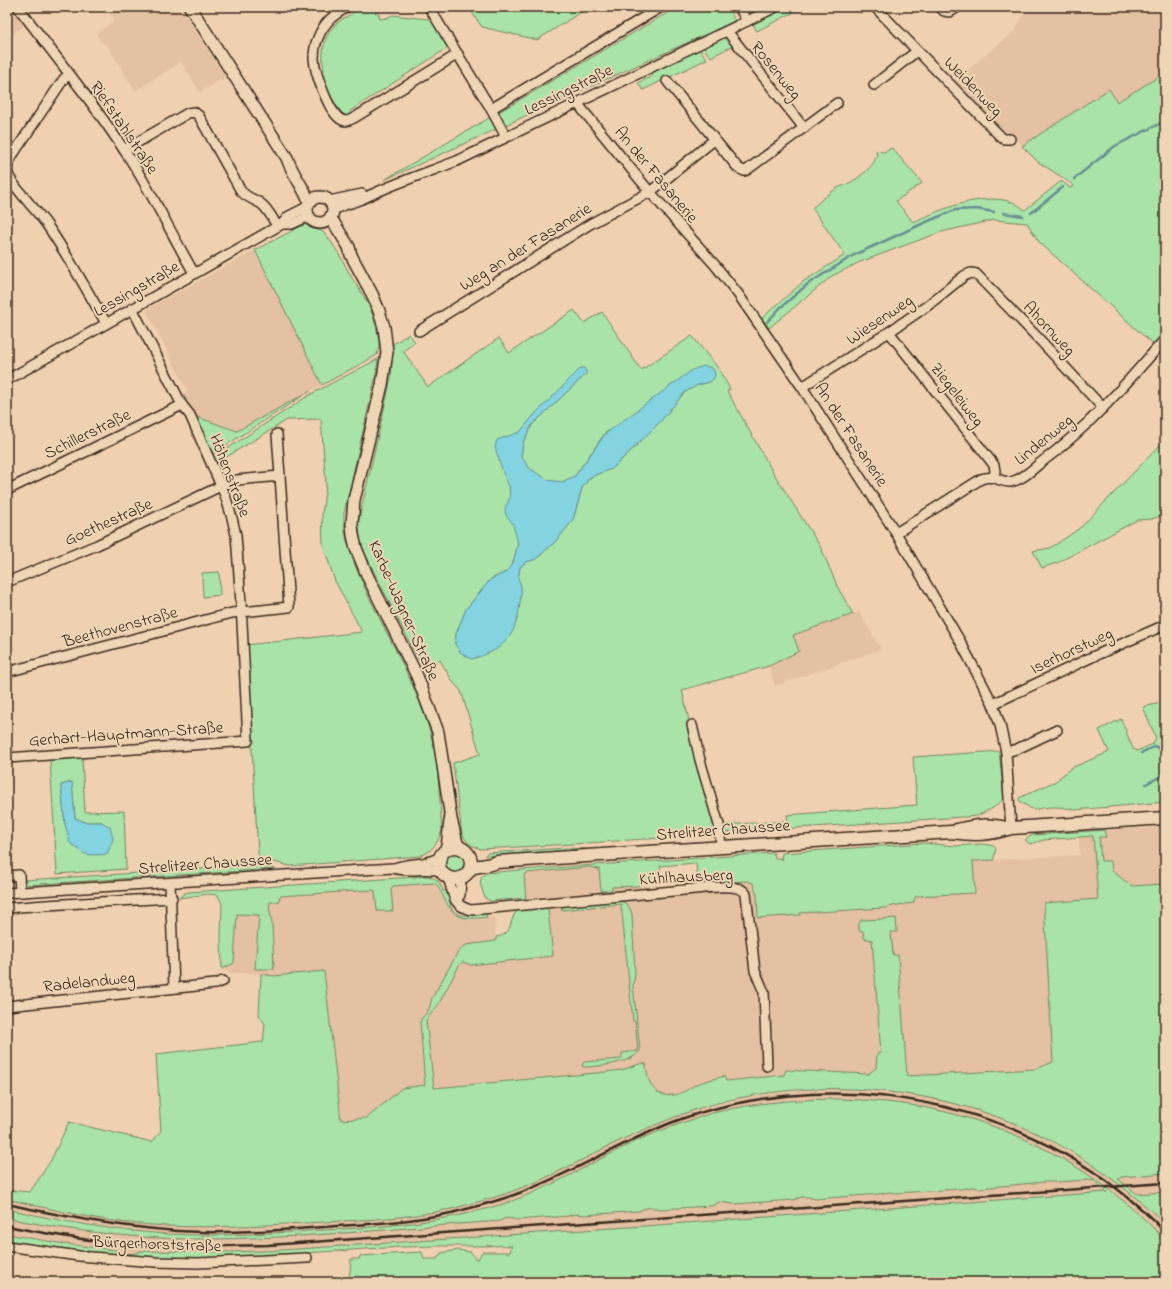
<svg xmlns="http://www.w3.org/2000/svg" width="1172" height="1289" font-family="'Indie Flower',sans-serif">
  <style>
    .built { fill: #e3c1a2 }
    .green { fill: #a9e3a8; stroke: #728663; fill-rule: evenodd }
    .water { fill: #84d3e1; stroke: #678f93 }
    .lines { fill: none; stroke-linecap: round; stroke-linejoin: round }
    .stream { stroke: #678f93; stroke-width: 2.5 }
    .minor-casing { stroke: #3b2a1e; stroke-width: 12 }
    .tertiary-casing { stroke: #3b2a1e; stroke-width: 14 }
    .secondary-casing { stroke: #3b2a1e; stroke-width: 15 }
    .minor { stroke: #edd5b5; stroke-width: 9 }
    .tertiary { stroke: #edd5b5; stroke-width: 11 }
    .secondary { stroke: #edd5b5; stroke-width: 12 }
    .rail { stroke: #3b2a1e; stroke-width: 2.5 }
    .labels { text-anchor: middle; stroke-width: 4; stroke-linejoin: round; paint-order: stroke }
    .street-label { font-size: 17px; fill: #3b2a1e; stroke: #edd5b5 }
  </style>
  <rect width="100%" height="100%" fill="#efd0b0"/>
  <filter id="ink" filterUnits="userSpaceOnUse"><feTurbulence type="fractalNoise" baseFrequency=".025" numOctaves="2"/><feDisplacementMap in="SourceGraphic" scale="8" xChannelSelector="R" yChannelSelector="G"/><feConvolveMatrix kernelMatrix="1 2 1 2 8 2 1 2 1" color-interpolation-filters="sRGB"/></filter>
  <g filter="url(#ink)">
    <g class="built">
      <polygon points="7,7 10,7 24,25 7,39"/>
      <polygon points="112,7 180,7 226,77 200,92 181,62 135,91 107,45 101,42 96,34 115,20 108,10"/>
      <polygon points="1029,7 1161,7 1165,14 1165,73 1117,102 1109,90 1022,146 1013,134 1005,136 952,82 1014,32"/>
      <polygon points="297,228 377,355 237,431 194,416 181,395 188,391 146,310 255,250"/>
      <polygon points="859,612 881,649 775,686 769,666 799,651 793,635"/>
      <polygon points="1165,826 1165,896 1044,903 1053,1062 1036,1069 907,1076 786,1070 784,1075 726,1081 724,1077 698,1083 679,1094 671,1096 663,1095 656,1091 650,1085 646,1074 645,1064 642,1063 622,1070 596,1073 434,1088 426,1021 438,1005 460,964 463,962 471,965 553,956 547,896 526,898 524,875 527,873 589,867 599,869 601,891 612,887 647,885 648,888 747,881 753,883 757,895 758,917 800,915 800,913 884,908 898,905 913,903 915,896 975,893 973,861 1080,855 1079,837 1092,836 1092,831"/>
      <polygon points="434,883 453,913 470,920 494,917 496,941 466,945 432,998 429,1009 420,1022 425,1085 402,1088 367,1118 342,1121 324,971 274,976 247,973 233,973 230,974 222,969 234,963 238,899 372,890 375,891 376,895 377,911 392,911 391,889 392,886"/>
      <polygon points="841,1089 875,1091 930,1097 982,1111 1005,1119 1042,1136 1104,1173 1144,1205 1165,1223 1165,1240 1127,1203 1097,1179 1057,1156 1020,1138 1001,1129 918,1106 869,1101 795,1100 716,1112 666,1129 639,1140 572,1174 504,1204 455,1216 424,1222 382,1227 278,1233 204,1235 168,1234 106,1227 7,1209 7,1199 64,1212 108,1220 137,1224 168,1226 277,1225 341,1221 428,1214 501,1195 523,1188 635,1133 686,1113 742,1098 778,1093 810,1090"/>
      <polygon points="1165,1173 1165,1192 1137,1194 1118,1179 1122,1177"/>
      <polygon points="1088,1180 1095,1181 1108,1192 644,1226 267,1251 228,1252 141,1251 136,1254 123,1253 116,1250 64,1244 7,1234 7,1218 67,1229 143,1237 187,1239 267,1237 353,1232 500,1221 505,1218 510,1218 517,1220 568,1216 574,1214 585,1215 639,1211 643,1208 652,1207 660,1209 712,1206 718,1202 733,1204 794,1200 801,1197 808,1196 815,1199 879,1194 889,1192 895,1193 960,1189 973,1187 980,1188 1044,1182 1056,1182"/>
    </g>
    <g class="green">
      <path d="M364 7H376L380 19 387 18 392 15 436 20 452 45 350 111 353 115 350 117 343 114 339 111 323 82 326 80C321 61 320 39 336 24 344 17 355 12 364 7Z"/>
      <polygon points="468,7 589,7 537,40 482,27"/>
      <polygon points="677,7 728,7 735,21 384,180"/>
      <polygon points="781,7 804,7 757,31 751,21"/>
      <polygon points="718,37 724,37 734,45 711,57 701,45"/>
      <polygon points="698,47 707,59 643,90 638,83 652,76 650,70"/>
      <path d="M1165 73V334L1155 346 1039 242 1027 223 994 220 941 232 860 262 832 276 769 328 762 318 804 281 845 255 812 208C819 202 826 196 834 190 840 186 847 185 853 181 862 176 880 161 876 151L884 152 892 148 922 183 896 201 913 222C941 210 980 192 1012 202 1016 203 1021 207 1025 210L1060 182H1063L1070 188 1074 186 1065 179 1038 162 1022 146 1109 89 1117 102Z"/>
      <path d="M305 224 310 228 322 231C335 244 343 262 352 278 360 290 368 302 373 316 376 326 382 344 377 355L322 385 255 250Z"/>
      <path d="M574 310 584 323 602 312 641 370 692 336 718 368 730 389 727 391 771 469 821 548 838 588 853 614 793 635 799 651 769 666 682 690 698 760 717 834 573 844 480 849 469 844 462 834 453 763 480 754 461 691 453 682 440 660 424 671 362 548 358 524 391 378 393 344 409 334 415 342 403 351 428 387 499 338 509 353ZM586 374 532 425 523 443 521 456 507 458 535 414ZM715 374 710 382 698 385 685 392 658 424 612 469 597 474 589 478 582 488 573 520 556 541 536 559 526 562 520 567 518 579 455 644 456 634 466 609 491 579 506 572 513 563 518 544 562 482 575 476 605 433Z"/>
      <path d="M378 359 376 375 344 513C343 544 357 570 369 597 388 637 411 676 426 719 439 754 439 793 442 830 439 841 432 852 420 856L290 866 261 859 258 853 246 645 362 632 335 581 323 545 322 515 326 485 321 419 287 420 215 464 213 458 311 394Z"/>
      <polygon points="310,391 211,455 194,416 237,431"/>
      <polygon points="1165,440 1165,514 1152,519 1137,520 1059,562 1042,568 1033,551 1050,548 1070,535 1081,527"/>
      <polygon points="219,572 220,595 203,597 202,573"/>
      <path d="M1165 702V802L1075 810C1061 806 1047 806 1034 810L1020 802 1019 798 1056 781 1071 768 1109 752 1099 730 1121 719 1133 749 1137 751 1153 744 1156 738 1143 707Z"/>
      <polygon points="999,751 1004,799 993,808 977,816 722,833 721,825 788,821 787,815 917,805 913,757"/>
      <path d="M82 758 85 812 124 811 126 869 57 874 50 760ZM72 782 75 818 85 822H102L65 824 61 785Z"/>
      <path d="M1104 830 1106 837H1099L1101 861H1111L1112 871 1132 886 1165 884V1173L1122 1177 1118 1179 1137 1194 1165 1192V1223C1127 1189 1087 1157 1040 1135 935 1083 793 1073 683 1114 660 1123 637 1132 615 1143 584 1158 554 1176 521 1188 499 1197 474 1203 451 1209 409 1218 365 1220 323 1222 262 1225 200 1230 139 1224 95 1220 51 1209 7 1199V1190L30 1192 50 1162 69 1122 152 1142 161 1131 156 1054 263 1042 265 1024 259 1015 261 974 274 976 324 971 341 1120 367 1118 402 1088 425 1085 420 1022 422 1018 426 1014 429 1009 432 998 458 952 466 945 496 941V937C512 935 509 924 515 913 522 906 540 906 548 909L553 956 471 965 463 962 460 964 438 1005 426 1020 434 1088 596 1073 622 1070 642 1063 646 1064C647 1083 655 1101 678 1094 685 1092 691 1087 697 1084 706 1080 716 1079 724 1076L726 1081 784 1075 786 1070 868 1074 876 1068 877 1054 881 1053 872 940 864 938 863 931H859V924L861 920 883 919 896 918 897 932H891L893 955H898L907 1076 1036 1069 1053 1062 1044 903 1098 899 1093 836 1044 840 1030 844 1026 841V839L1032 835Z"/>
      <path d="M924 843 955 846 982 844 995 846C997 851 993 855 994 860L973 861 975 893 916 896 913 903 898 905 884 908 800 913V915L758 918 757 895 753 883 747 881 698 884 696 863 660 866 661 881 641 883 638 886 612 887V890L601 891 599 869 589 867 527 873 524 875 526 898 490 901 485 898 480 883 482 876 486 873 520 870 774 853 775 858H780L781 860 782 853Z"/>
      <polygon points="567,848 586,849 485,856 487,853"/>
      <circle cx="455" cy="863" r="10"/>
      <polygon points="265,865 275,869 25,885 25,880"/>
      <path d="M428 876C437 878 440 882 443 891H448C449 896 449 902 451 907 457 920 475 915 486 913L487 917C451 922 453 913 437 885L434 883 393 886 391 889 393 911H377L375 891 372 890 280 896 278 902H270L269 907 272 923 274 969H255L259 915 237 914 234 963 222 969 221 937 222 904 218 895 208 894 179 898 185 893 189 892Z"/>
      <path d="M614 900C625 901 630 905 632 915L635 974 633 986 640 1050C634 1063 597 1067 583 1067L582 1065 584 1062 622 1059V1053L638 1051 635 1021H633L621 904 561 910 564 905Z"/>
      <path d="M841 1099C867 1100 892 1102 917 1106 1011 1122 1100 1170 1165 1240V1282H349L351 1259H359L360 1256 422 1252 424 1259H437L441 1253 458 1250 471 1252 474 1256V1258L478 1259 482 1252H510L512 1246C500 1245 487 1246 475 1246 378 1244 282 1258 185 1259 125 1260 66 1250 7 1242V1234L64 1244 116 1250C124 1254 133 1255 141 1251L228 1252 267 1251 644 1226 1107 1192 1095 1181 1088 1180 1056 1182H1044L980 1188 973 1187 960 1189 895 1193 889 1192 879 1194 815 1199C807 1196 802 1196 794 1200L733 1204 719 1202 712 1206 660 1209C652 1207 646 1207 639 1211L585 1215 574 1214 568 1216 517 1220C510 1218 506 1217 500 1221 396 1228 292 1240 188 1239 127 1238 66 1230 7 1218V1209C60 1221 115 1231 169 1234 221 1237 273 1233 324 1230 385 1227 445 1222 503 1204 550 1189 592 1162 636 1141 653 1133 671 1127 688 1121 698 1118 707 1114 717 1112 758 1102 800 1099 841 1099Z"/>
    </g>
    <g class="water">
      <path d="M704 366 709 367 713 369 715 374 714 378 710 382 698 385 685 392 658 424 612 469 597 474 589 478 582 488 573 520 556 541 536 559 526 562 520 567 518 579C523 587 521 594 520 603 516 636 504 651 471 659L460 652 455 644 456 634 466 609 491 579 506 572 513 563 518 544 513 524 506 515 505 508 510 498 509 486 503 473 495 447 497 440 520 432 535 414 581 368H584L586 371V374L532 425 523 443 521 456 529 468 548 480 562 482 575 476 605 434 692 370Z"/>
      <polygon points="72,782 75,818 85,822 102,822 110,827 113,839 107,854 96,855 85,854 70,843 65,824 61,785"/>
    </g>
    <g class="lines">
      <g class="stream">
        <polyline points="1074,179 1115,146 1165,121"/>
        <polyline points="1003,213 1023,216"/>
        <polyline points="1031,213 1063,187"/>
        <polyline points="767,322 780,308 808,284 854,255 924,223 955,210 976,209 994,212"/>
        <polyline points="1141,753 1155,746 1160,750 1165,759"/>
        <polyline points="1146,784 1165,774"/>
      </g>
      <defs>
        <g id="minor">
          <path d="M18 7C56 57 96 106 130 159 153 195 172 235 194 273"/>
          <path d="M347 7C334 15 324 22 318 38 315 44 314 52 314 59 315 72 330 119 345 121 348 121 352 119 354 118L458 54"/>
          <polyline points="429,7 491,109 506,137"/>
          <polyline points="739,7 747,21"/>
          <polyline points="875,7 1001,137 1004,139 1010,139"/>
          <polyline points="940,7 944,11 950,12 958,7"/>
          <polyline points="727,31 804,128"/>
          <path d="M69 74 63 80 14 153C10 160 6 166 8 174 13 188 38 211 47 225 69 257 87 291 106 323"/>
          <polyline points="667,81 738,168 744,171 747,170 837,103"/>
          <polyline points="874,85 917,51"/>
          <polyline points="577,103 650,192 715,265 738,294 802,387 896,533 960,641 993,704 1000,725 1006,752 1011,828"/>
          <polyline points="491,109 661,7"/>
          <path d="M124 150 188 113 194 112 199 116 241 191C246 197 253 199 260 203 268 208 272 218 277 226"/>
          <polyline points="329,201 362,194"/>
          <path d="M333 210C342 205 352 203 362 199 392 184 426 173 457 161L776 7"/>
          <polyline points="282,224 292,224 305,218 310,218"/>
          <polyline points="419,331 590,224 650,192 714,140"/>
          <polyline points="889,332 994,465 995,471 994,477"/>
          <polyline points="7,380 282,224 289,216 307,207"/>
          <polyline points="802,387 889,332 927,306 964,276 971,273 976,274 1039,339 1103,408"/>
          <polyline points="277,434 280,476"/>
          <polyline points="7,490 182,405"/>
          <path d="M896 533 981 479C995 474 1001 483 1010 482 1021 480 1031 471 1039 464 1087 429 1126 384 1165 339"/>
          <polyline points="7,582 97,545 225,484 237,480 280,476 289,607 232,613 7,672"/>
          <polyline points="993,704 1092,657 1158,628 1162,627 1165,628"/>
          <polyline points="692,725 700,760 719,825 721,846"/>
          <polyline points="1006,752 1017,749 1057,730"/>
          <polyline points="7,758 248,741 241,603 236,535 232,518 225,495 190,415 182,405 132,308"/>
          <path d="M395 868C409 862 427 866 440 857"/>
          <polyline points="7,876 19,875 20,892"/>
          <path d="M448 878C454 893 451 905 471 910L695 889C707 888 740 882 746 894L755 971 764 992 767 1066"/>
          <polyline points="170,883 174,988"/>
          <path d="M7 893 393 868C409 873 425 867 441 871"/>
          <polyline points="457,900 460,895 461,878"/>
          <polyline points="7,908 46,905 172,898"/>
          <polyline points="7,1006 215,984 223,981"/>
          <polyline points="7,1246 79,1256 155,1262 198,1263 307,1258"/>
        </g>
        <g id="tertiary">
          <path d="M190 7 287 158C292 174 304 187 309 202"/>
          <circle cx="320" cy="210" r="13"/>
          <polyline points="331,216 332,220 349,247 351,255 372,294 379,311 384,327 387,352 382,385 354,500 352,524 353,535 356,548 367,575 417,676 438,732 451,819 457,843 460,847"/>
          <polyline points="447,848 450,821"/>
        </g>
        <g id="secondary">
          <path d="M957 830C976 825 989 824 1008 828"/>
          <circle cx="455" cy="863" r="16"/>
          <path d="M471 868C480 865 488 866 497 862L951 832C975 835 988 835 1011 828L1165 818"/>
        </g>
      </defs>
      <use href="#minor" class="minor-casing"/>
      <use href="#tertiary" class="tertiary-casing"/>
      <use href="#secondary" class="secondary-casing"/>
      <use href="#minor" class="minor"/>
      <use href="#tertiary" class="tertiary"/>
      <use href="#secondary" class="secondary"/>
      <g class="rail">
        <path d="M7 1204C71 1218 135 1230 201 1232 242 1233 283 1230 324 1227 366 1224 409 1222 451 1213 475 1207 499 1201 522 1192 578 1171 627 1138 684 1118 849 1061 1044 1105 1165 1232"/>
        <path d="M7 1226C52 1235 97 1243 143 1245 184 1247 226 1246 268 1245L1165 1183"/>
      </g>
    </g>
  </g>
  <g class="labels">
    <g class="street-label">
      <text transform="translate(777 70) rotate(51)" y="6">Rosenweg</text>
      <text transform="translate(974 86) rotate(46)" y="6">Weidenweg</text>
      <text transform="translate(568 89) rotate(-26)" y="6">Lessingstraße</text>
      <text transform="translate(125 127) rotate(56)" y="6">Riefstahlstraße</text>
      <text transform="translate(657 174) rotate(50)" y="6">An der Fasanerie</text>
      <text transform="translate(525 246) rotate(-32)" y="6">Weg an der Fasanerie</text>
      <text transform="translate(136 288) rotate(-30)" y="6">Lessingstraße</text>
      <text transform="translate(879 319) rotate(-34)" y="6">Wiesenweg</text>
      <text transform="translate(1050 328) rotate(47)" y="6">Ahornweg</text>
      <text transform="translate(958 394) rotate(52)" y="6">Ziegeleiweg</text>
      <text transform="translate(87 433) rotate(-26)" y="6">Schillerstraße</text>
      <text transform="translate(852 434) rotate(57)" y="6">An der Fasanerie</text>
      <text transform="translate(1043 439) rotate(-39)" y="6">Lindenweg</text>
      <text transform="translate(231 475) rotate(69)" y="6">Höhenstraße</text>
      <text transform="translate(108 521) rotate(-24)" y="6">Goethestraße</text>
      <text transform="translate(405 610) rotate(66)" y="6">Karbe-Wagner-Straße</text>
      <text transform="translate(120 626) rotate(-15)" y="6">Beethovenstraße</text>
      <text transform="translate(1071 650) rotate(-25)" y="6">Iserhorstweg</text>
      <text transform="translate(126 733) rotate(-4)" y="6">Gerhart-Hauptmann-Straße</text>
      <text transform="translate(723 829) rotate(-4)" y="6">Strelitzer Chaussee</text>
      <text transform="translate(205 863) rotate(-4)" y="6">Strelitzer Chaussee</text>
      <text transform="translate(686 876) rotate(-3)" y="6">Kühlhausberg</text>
      <text transform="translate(89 981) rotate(-6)" y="6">Radelandweg</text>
      <text transform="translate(157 1243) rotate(2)" y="6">Bürgerhorststraße</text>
    </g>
  </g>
  <rect width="1172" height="1289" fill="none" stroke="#edd5b5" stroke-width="24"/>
  <rect x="12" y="12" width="1148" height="1265" fill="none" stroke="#3b2a1e" stroke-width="1.5" filter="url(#ink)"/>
</svg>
